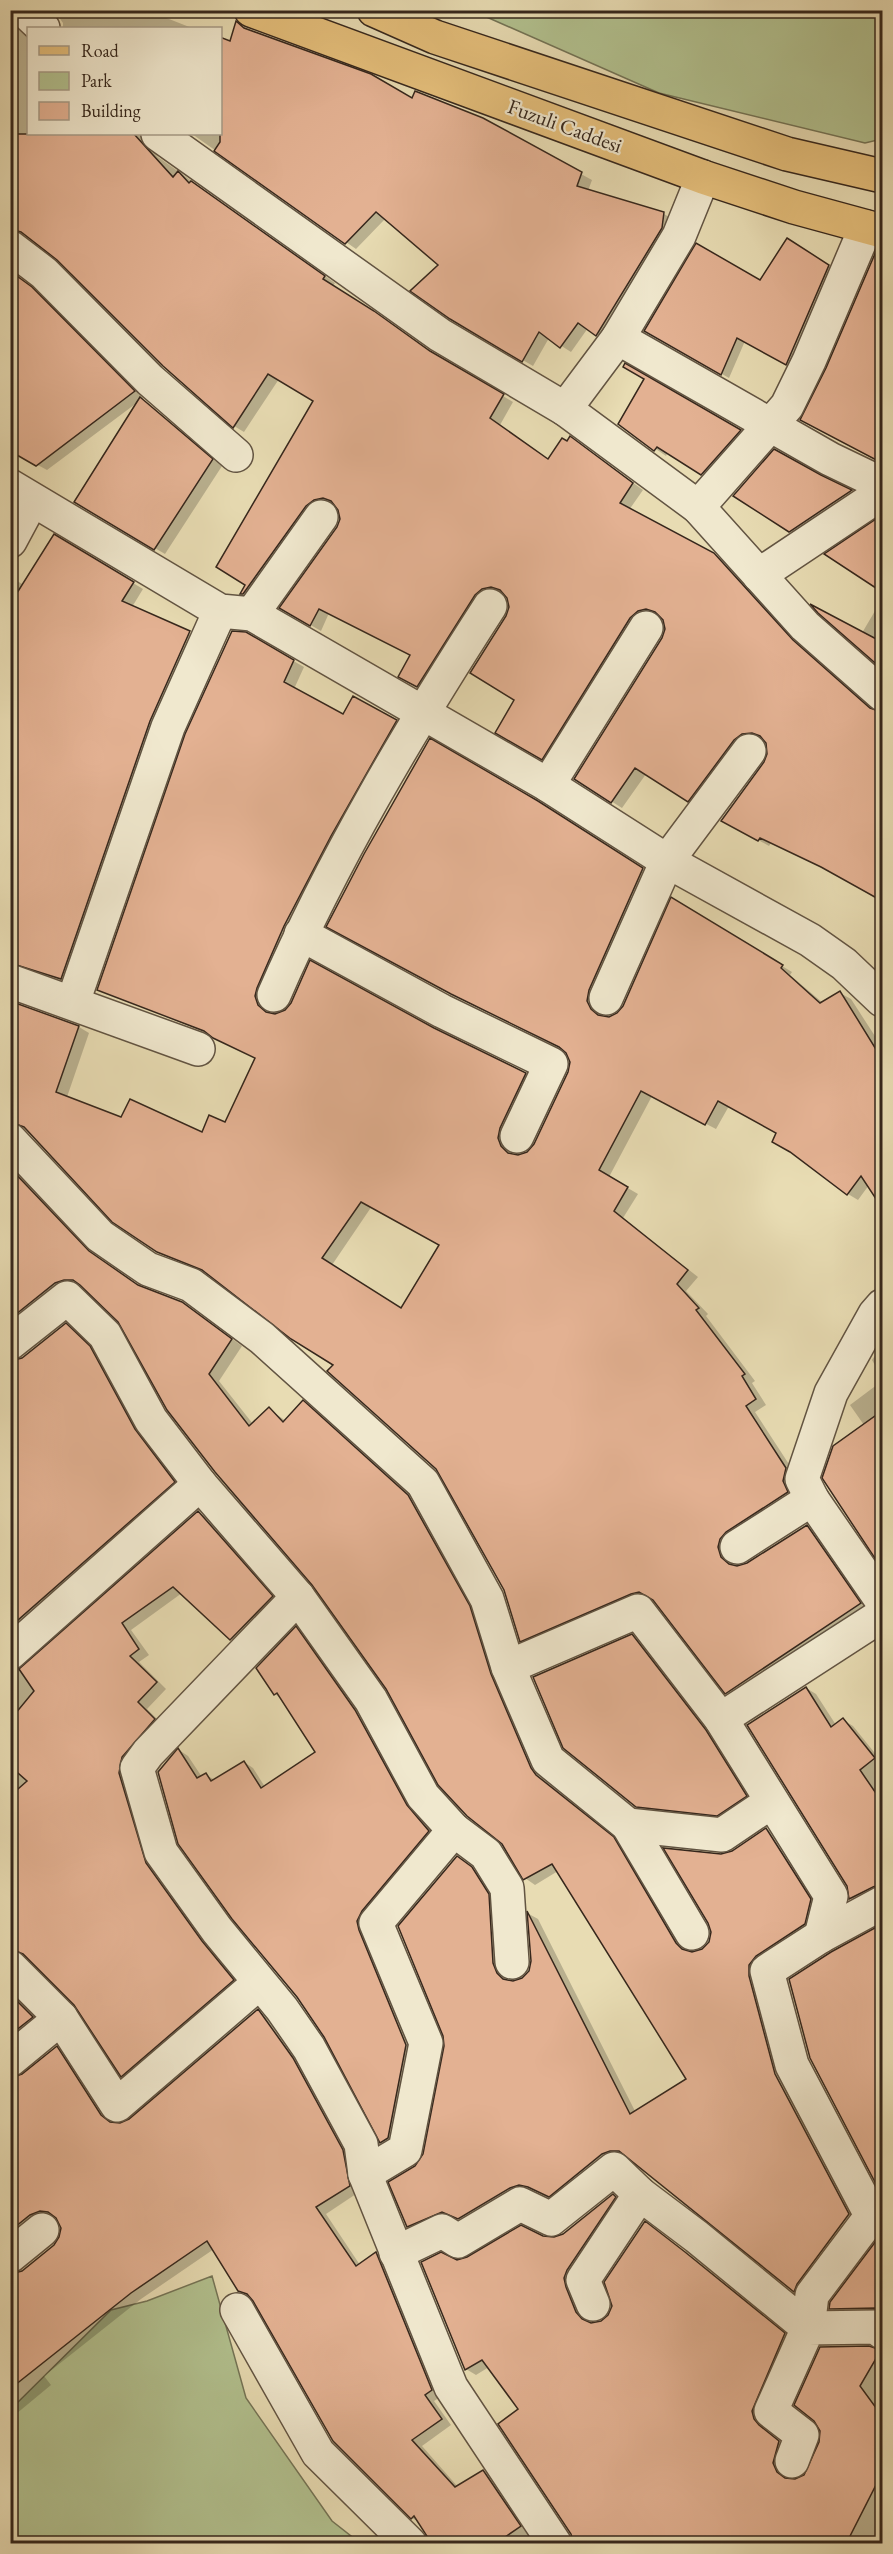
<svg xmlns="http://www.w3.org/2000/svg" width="893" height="2554" font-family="'EB Garamond',serif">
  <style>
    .green { fill: #b2c18f; stroke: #747456; stroke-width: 1.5 }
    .shadow { fill: #0003; fill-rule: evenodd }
    .building { fill: #e3b192; stroke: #36271c; stroke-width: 1.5; fill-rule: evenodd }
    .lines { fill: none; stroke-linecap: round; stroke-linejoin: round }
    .minor-casing { stroke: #625442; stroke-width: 36 }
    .major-casing { stroke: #36271c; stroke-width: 36 }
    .minor { stroke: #f0e8ce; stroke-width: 33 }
    .major { stroke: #e4be7a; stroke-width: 33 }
    .labels { text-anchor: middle; stroke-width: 4.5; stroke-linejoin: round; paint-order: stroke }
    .street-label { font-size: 21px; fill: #36271c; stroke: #f0e8ce }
  </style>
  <rect width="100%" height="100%" fill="#e8dcb3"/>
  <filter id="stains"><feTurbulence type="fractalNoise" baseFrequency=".00333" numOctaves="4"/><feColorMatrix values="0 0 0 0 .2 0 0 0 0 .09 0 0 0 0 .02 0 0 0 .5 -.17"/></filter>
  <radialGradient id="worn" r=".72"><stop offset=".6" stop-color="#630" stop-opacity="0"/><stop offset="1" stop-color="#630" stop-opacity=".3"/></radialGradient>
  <g class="green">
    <polygon points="473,11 882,11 882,139 865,143 659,93"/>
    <polygon points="212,2276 246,2398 332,2521 360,2543 16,2544 11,2541 11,2409 111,2310 147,2301"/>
  </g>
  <g class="shadow">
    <polygon points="54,10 92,10 104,17 111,10 146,10 192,28 63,28 63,23"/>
    <polygon points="10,13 22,31 28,37 28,134 151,134 151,149 158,157 335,283 333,286 441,359 513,402 500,425 549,460 571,438 643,490 629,510 725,561 803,648 878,714 882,713 882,903 845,879 771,843 769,846 723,820 766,762 769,754 768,744 762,738 752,739 699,807 646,774 622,808 576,779 663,639 666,629 664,619 658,614 649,617 553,764 497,732 516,699 507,616 510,608 508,597 503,593 493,594 428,692 400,676 412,655 329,613 321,631 281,608 338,528 341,520 340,509 335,504 325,505 252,599 242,593 315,401 279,379 244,432 234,426 58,259 25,234 14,235 10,238"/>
    <polygon points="237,23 250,31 413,100 482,120 592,180 588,191 664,214 674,220 607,340 588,328 571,352 549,338 533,366 451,318 440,265 385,219 356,249 192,134 220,134 231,43"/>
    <polygon points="795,244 837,271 794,368 745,341 729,378 646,331 760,282"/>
    <polygon points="875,258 882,261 882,462 812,425 828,369"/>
    <polygon points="10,271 42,295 144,398 142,399 222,466 165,554 76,502 138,402 47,470 10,450"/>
    <polygon points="625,365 751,437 713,480 668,452 666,456 620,424 646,379"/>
    <polygon points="775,451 860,497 800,537 790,531"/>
    <polygon points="882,517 882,591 826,554"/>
    <polygon points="55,536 143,589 132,607 200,639 72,984 28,969 19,968 10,971 10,577 24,585"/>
    <polygon points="882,599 882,667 820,611 862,633"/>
    <path d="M246 634 304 667 294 689 344 716 354 698 407 727 265 1003 270 1014 433 1029 525 1074 536 1080 508 1145 513 1155 528 1153 535 1145 569 1072 571 1062 549 809 653 875 597 1007 601 1016 609 1018 618 1014 624 1006 672 900 792 972 790 975 823 1003 840 993 851 999 882 1047V1205L869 1185 858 1200 848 1194 794 1153 778 1133 729 1106 716 1129 652 1096 609 1177 638 1194 623 1218 698 1277 686 1291 708 1314 706 1316 755 1381 752 1383 766 1405 755 1412 796 1475 797 1498 728 1554 731 1564 734 1567 747 1564 807 1526 817 1532 870 1609 737 1699 726 1693 651 1597 642 1599 531 1647 521 1641 505 1590 440 1473 335 1364 208 1273 158 1251 26 1127H16L10 1130V1003L79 1027 89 1033 67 1097 122 1119 202 1134 225 1124 256 1058 211 1035 99 989ZM372 1206 441 1245 401 1309 332 1265Z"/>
    <polygon points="10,1164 100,1259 141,1288 193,1310 242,1346 219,1381 253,1424 269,1409 286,1421 303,1402 313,1408 418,1502 480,1614 541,1775 547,1782 624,1845 688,1952 703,1950 710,1942 721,1855 733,1852 767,1829 777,1835 821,1906 815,1930 767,1961 857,2220 804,2296 628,2156 621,2156 560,2202 540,2192 530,2190 521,2193 470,2224 454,2217 418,2232 408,2226 416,2167 425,2155 446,2046 457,1858 482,1875 499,1901 503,1970 507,1980 513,1982 523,1979 530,1971 532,1961 529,1914 538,1919 636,2113 688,2080 558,1871 535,1885 525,1878 503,1843 120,1321 83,1285 74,1285 10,1333"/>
    <polygon points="66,1325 76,1331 100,1354 184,1488 10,1642 10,1363 22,1359"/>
    <polygon points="882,1345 882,1378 872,1360"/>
    <polygon points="882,1381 882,1565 824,1477 864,1425 850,1405"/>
    <polygon points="198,1512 209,1518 282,1603 242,1645 231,1639 182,1593 131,1630 149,1655 139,1662 166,1689 147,1709 164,1726 128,1772 243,1986 132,2082 122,2076 75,2004 26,1954 16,1954 10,1958 10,1673 23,1668"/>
    <polygon points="296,1628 305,1634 364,1717 438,1837 371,1916 415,2051 390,2148 381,2142 179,1750 188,1756 202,1777 206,1775 215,1780 244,1762 253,1768 265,1787 317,1753 281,1698 275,1694"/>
    <polygon points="632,1636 643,1642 716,1737 756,1802 729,1821 648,1812 636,1806"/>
    <polygon points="806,1688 816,1694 836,1725 843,1720 853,1726 882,1762 882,1894 861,1904 851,1898"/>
    <polygon points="882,1926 882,2186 877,2183 831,1953"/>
    <polygon points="10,1991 42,2023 10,2050"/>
    <polygon points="258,2011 268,2017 303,2065 353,2157 359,2192 326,2214 360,2265 376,2254 387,2260 442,2396 434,2401 451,2425 422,2446 458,2487 483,2471 494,2477 538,2544 522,2544 520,2540 514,2544 434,2544 419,2522 412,2518 255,2300 239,2290 214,2249 141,2299 44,2376 51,2385 10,2419 10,2276 23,2272 55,2246 61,2237 62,2226 58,2218 50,2217 10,2246 10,2080 23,2076 57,2048 67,2054 112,2123 120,2125 130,2120"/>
    <polygon points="613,2196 623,2202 576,2294 586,2319 590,2324 601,2322 609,2316 645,2223 696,2260 795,2341 764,2426 789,2449 784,2471 788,2480 796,2481 805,2476 878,2352 882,2352 882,2544 575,2544 520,2409 489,2367 476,2375 466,2369 457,2261 542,2237 554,2239 563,2235"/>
    <polygon points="868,2274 882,2283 882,2313 841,2314 831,2308"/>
  </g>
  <g class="building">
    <polygon points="236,21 244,28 371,74 412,98 415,91 483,118 582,172 577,186 664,212 662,228 596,336 578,323 560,348 539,332 522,362 450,319 410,291 438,265 376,212 345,244 214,151 220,142 220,37 230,41"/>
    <polygon points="10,134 134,134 173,177 178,171 189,183 191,181 325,276 323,279 374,311 430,351 504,394 490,418 548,459 562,438 567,441 570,436 633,483 620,503 714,553 793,640 870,708 882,712 882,901 821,867 760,838 758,841 721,821 764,762 767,754 766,743 760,736 752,733 742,734 734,740 688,802 635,768 611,803 574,779 662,638 665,629 663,620 655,612 646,609 638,611 630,618 542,760 495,733 514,700 470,673 506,616 509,607 507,598 500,590 491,587 482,589 475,595 417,687 398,677 410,655 319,609 310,626 279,608 337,527 340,519 338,510 331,501 323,498 314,500 306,506 243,594 240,594 245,585 216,567 313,401 268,374 233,428 163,366 57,260 21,232 10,229"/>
    <polygon points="787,238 829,265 786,365 737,338 721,375 644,331 696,243 760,280"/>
    <polygon points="877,249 882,249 882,463 800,420 826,368"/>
    <polygon points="10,271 32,287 135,391 36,466 10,451"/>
    <polygon points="625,363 741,430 701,475 657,447 654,451 618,424 644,379 623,367"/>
    <polygon points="140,397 213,459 154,550 74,502"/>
    <polygon points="774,449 821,475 852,490 789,532 733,496"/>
    <polygon points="882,515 882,592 824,554"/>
    <polygon points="54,534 134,582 122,601 190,631 150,721 61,979 10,963 10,604"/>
    <polygon points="810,604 882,642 882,669 818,613"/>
    <path d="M232 631 246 632 294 660 284 682 343 714 353 696 397 720 331 836 284 926 257 988 255 996 258 1005 266 1012 275 1014 285 1010 291 1003 310 960 434 1028 526 1073 500 1128 498 1138 501 1146 508 1153 518 1155 527 1152 534 1144 568 1072 570 1062 566 1053 559 1047 451 994 326 927 364 854 430 738 538 801 643 868 589 990 587 1001 591 1009 598 1015 609 1017 617 1013 623 1006 671 897 783 965 781 968 820 1003 840 991 882 1059V1208L861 1176 847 1195 790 1152 772 1142 776 1133 718 1101 705 1125 641 1091 599 1170 628 1187 614 1211 688 1270 677 1284 699 1308 696 1310 745 1374 742 1376 756 1399 746 1406 786 1468 783 1481 788 1492 726 1532 720 1539 718 1547 721 1557 729 1564 737 1566 747 1563 807 1525 861 1603 725 1694 653 1600 639 1592 631 1594 520 1642 504 1590 436 1469 327 1371 333 1365 291 1339 202 1270 157 1252 112 1222 24 1127 10 1122V1001L79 1026 56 1092 121 1117 130 1099 202 1132 209 1115 225 1122 255 1058 213 1038 204 1031 97 990 185 734ZM361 1202 439 1245 401 1308 322 1258Z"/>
    <polygon points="10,1168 89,1251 138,1285 182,1302 232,1339 209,1374 249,1426 269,1407 283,1422 303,1400 408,1495 470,1606 491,1674 531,1768 536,1775 614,1837 676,1943 682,1949 692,1952 702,1949 709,1942 711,1932 708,1923 663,1848 721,1854 732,1851 766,1828 811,1899 805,1924 756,1956 749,1965 749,1976 775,2074 849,2214 797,2284 794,2292 619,2151 610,2151 602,2154 549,2197 528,2187 519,2185 510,2188 458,2219 442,2212 407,2227 388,2182 415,2166 423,2154 444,2046 443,2036 398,1926 457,1856 472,1867 489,1894 493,1963 497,1973 503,1979 513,1981 522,1978 529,1971 531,1961 527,1911 630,2114 686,2079 552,1864 523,1880 502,1844 467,1816 438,1785 386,1689 312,1585 215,1472 167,1410 118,1322 80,1285 73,1280 64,1280 55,1283 10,1319"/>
    <polygon points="66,1323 90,1346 135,1429 175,1482 10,1627 10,1361 22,1358"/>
    <polygon points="882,1411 882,1569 822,1478 833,1446"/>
    <polygon points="198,1511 273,1596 230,1640 173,1587 122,1623 139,1649 130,1656 157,1682 138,1702 155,1719 122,1757 119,1773 146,1863 202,1941 234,1980 121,2077 74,2005 23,1954 10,1949 10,1796 27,1781 10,1766 10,1720 34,1691 19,1669"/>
    <polygon points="296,1626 355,1710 407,1805 429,1831 362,1911 357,1921 359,1930 406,2045 388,2138 380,2143 324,2037 297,1997 232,1919 178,1844 158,1772 178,1748 197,1778 206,1773 211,1781 244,1761 261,1788 315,1752 277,1693 274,1695 256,1668"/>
    <polygon points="632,1634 706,1730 747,1796 717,1816 636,1807 563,1748 533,1677"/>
    <polygon points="806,1687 831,1727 843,1718 875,1758 860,1770 882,1802 882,1884 873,1887 849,1899 847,1886 747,1725"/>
    <polygon points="882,1924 882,2184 876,2184 810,2058 789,1979 831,1952"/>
    <polygon points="10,1994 33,2017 10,2035"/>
    <polygon points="258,2009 293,2058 343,2150 350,2186 316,2207 356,2266 376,2252 432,2390 425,2395 442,2419 412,2440 455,2487 483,2470 521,2526 495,2544 432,2544 414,2516 411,2519 333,2441 253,2301 247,2294 238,2291 207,2241 131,2293 10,2389 10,2274 22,2271 54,2245 59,2237 61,2228 56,2218 48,2212 40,2211 30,2215 10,2231 10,2078 22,2074 57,2046 101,2115 110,2122 120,2123 129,2119"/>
    <polygon points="613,2194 616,2197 567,2270 564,2278 566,2287 576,2312 582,2319 591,2323 601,2321 608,2315 612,2306 604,2282 645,2221 685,2252 785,2333 752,2411 754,2419 759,2425 779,2441 773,2463 777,2472 785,2478 795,2479 804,2475 819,2442 820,2431 814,2421 794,2405 820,2347 869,2346 881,2350 860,2386 882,2416 882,2473 846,2544 574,2544 571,2534 498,2424 518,2409 482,2360 465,2370 421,2262 441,2252 457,2260 467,2257 521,2225 543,2236 554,2237 563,2234"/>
    <polygon points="882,2233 882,2310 876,2308 829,2309 830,2302"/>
  </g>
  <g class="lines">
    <defs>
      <g id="minor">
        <polyline points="24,10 43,28"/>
        <polyline points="158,134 440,335 565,409 698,507 805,626 882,694"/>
        <polyline points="10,247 44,273 150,380 236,455"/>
        <polyline points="618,338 830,459 882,484"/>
        <polyline points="565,409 618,338 679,236 703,177"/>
        <polyline points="10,486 220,611 252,614 548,785 667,861 810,940 844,964 882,1000"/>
        <polyline points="698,507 787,406 809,361 866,227"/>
        <polyline points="10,541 32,500"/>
        <polyline points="759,575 882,493"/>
        <polyline points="252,614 321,517"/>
        <polyline points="548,785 646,628"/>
        <polyline points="301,934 442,1011 551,1064 517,1136"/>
        <polyline points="10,981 198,1049"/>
        <path d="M274 995C333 859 410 730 490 606"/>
        <polyline points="606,998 667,861 749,751"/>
        <polyline points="73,1002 168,727 220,611"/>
        <polyline points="10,1140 100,1236 148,1269 191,1285 262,1338 423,1483 487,1599 508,1667 548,1760 628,1825 722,1835 771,1802"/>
        <polyline points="882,1306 875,1314 831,1393 802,1479 812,1499 882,1601"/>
        <polyline points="10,1343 67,1298 105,1335 151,1420 200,1484 298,1597 371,1700 423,1796 454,1830 376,1923 426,2043 405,2150 365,2174"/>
        <polyline points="737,1547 812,1499"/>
        <polyline points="298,1597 148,1753 137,1768 161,1852 217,1930 282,2009 309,2048 361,2144 365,2174 451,2387 555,2544"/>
        <polyline points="10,1653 200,1484"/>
        <polyline points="508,1667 638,1611 721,1719 831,1896 821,1936"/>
        <polyline points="721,1719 882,1615"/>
        <polyline points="628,1825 692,1933"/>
        <polyline points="454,1830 486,1854 507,1888 512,1962"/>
        <polyline points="10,1967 61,2018 10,2060"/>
        <polyline points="61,2018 117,2105 259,1983"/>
        <polyline points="871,2215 792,2065 767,1971 821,1936 882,1903"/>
        <polyline points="396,2253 442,2231 458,2241 520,2204 551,2219 614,2169 640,2194 697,2237 808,2328 812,2295 882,2202"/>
        <polyline points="10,2256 42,2230"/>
        <polyline points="593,2304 583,2280 640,2194"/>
        <polyline points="237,2310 318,2453 410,2544"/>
        <polyline points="792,2461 802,2435 771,2411 808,2328 876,2327 882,2332"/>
      </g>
      <g id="major">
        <polyline points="251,10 703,177 794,207 882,231"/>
        <polyline points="374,10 435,37 787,154 882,176"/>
      </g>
    </defs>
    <use href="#minor" class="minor-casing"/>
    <use href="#major" class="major-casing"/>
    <use href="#minor" class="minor"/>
    <use href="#major" class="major"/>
  </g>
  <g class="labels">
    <g class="street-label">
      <text transform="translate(565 126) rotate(20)" y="7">Fuzuli Caddesi</text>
    </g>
  </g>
  <rect width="893" height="2554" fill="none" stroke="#e8dcb3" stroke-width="36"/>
  <rect x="12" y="12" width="869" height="2530" fill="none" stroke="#36271c" stroke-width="3"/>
  <rect x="18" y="18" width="857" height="2518" fill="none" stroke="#36271c" stroke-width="1.5"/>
  <rect x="27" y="27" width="195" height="108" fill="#f0e8ce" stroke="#a69b87" stroke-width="1.5"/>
  <rect x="39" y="46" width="30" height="9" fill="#e4be7a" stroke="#a69b87" stroke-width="1.5"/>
  <text x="81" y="57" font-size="18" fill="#36271c">Road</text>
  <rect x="39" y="72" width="30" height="18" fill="#b2c18f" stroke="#a69b87" stroke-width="1.5"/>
  <text x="81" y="87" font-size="18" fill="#36271c">Park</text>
  <rect x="39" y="102" width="30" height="18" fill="#e3b192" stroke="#a69b87" stroke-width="1.5"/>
  <text x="81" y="117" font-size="18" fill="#36271c">Building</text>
  <rect width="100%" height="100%" filter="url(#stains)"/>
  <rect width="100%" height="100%" fill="url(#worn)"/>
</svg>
